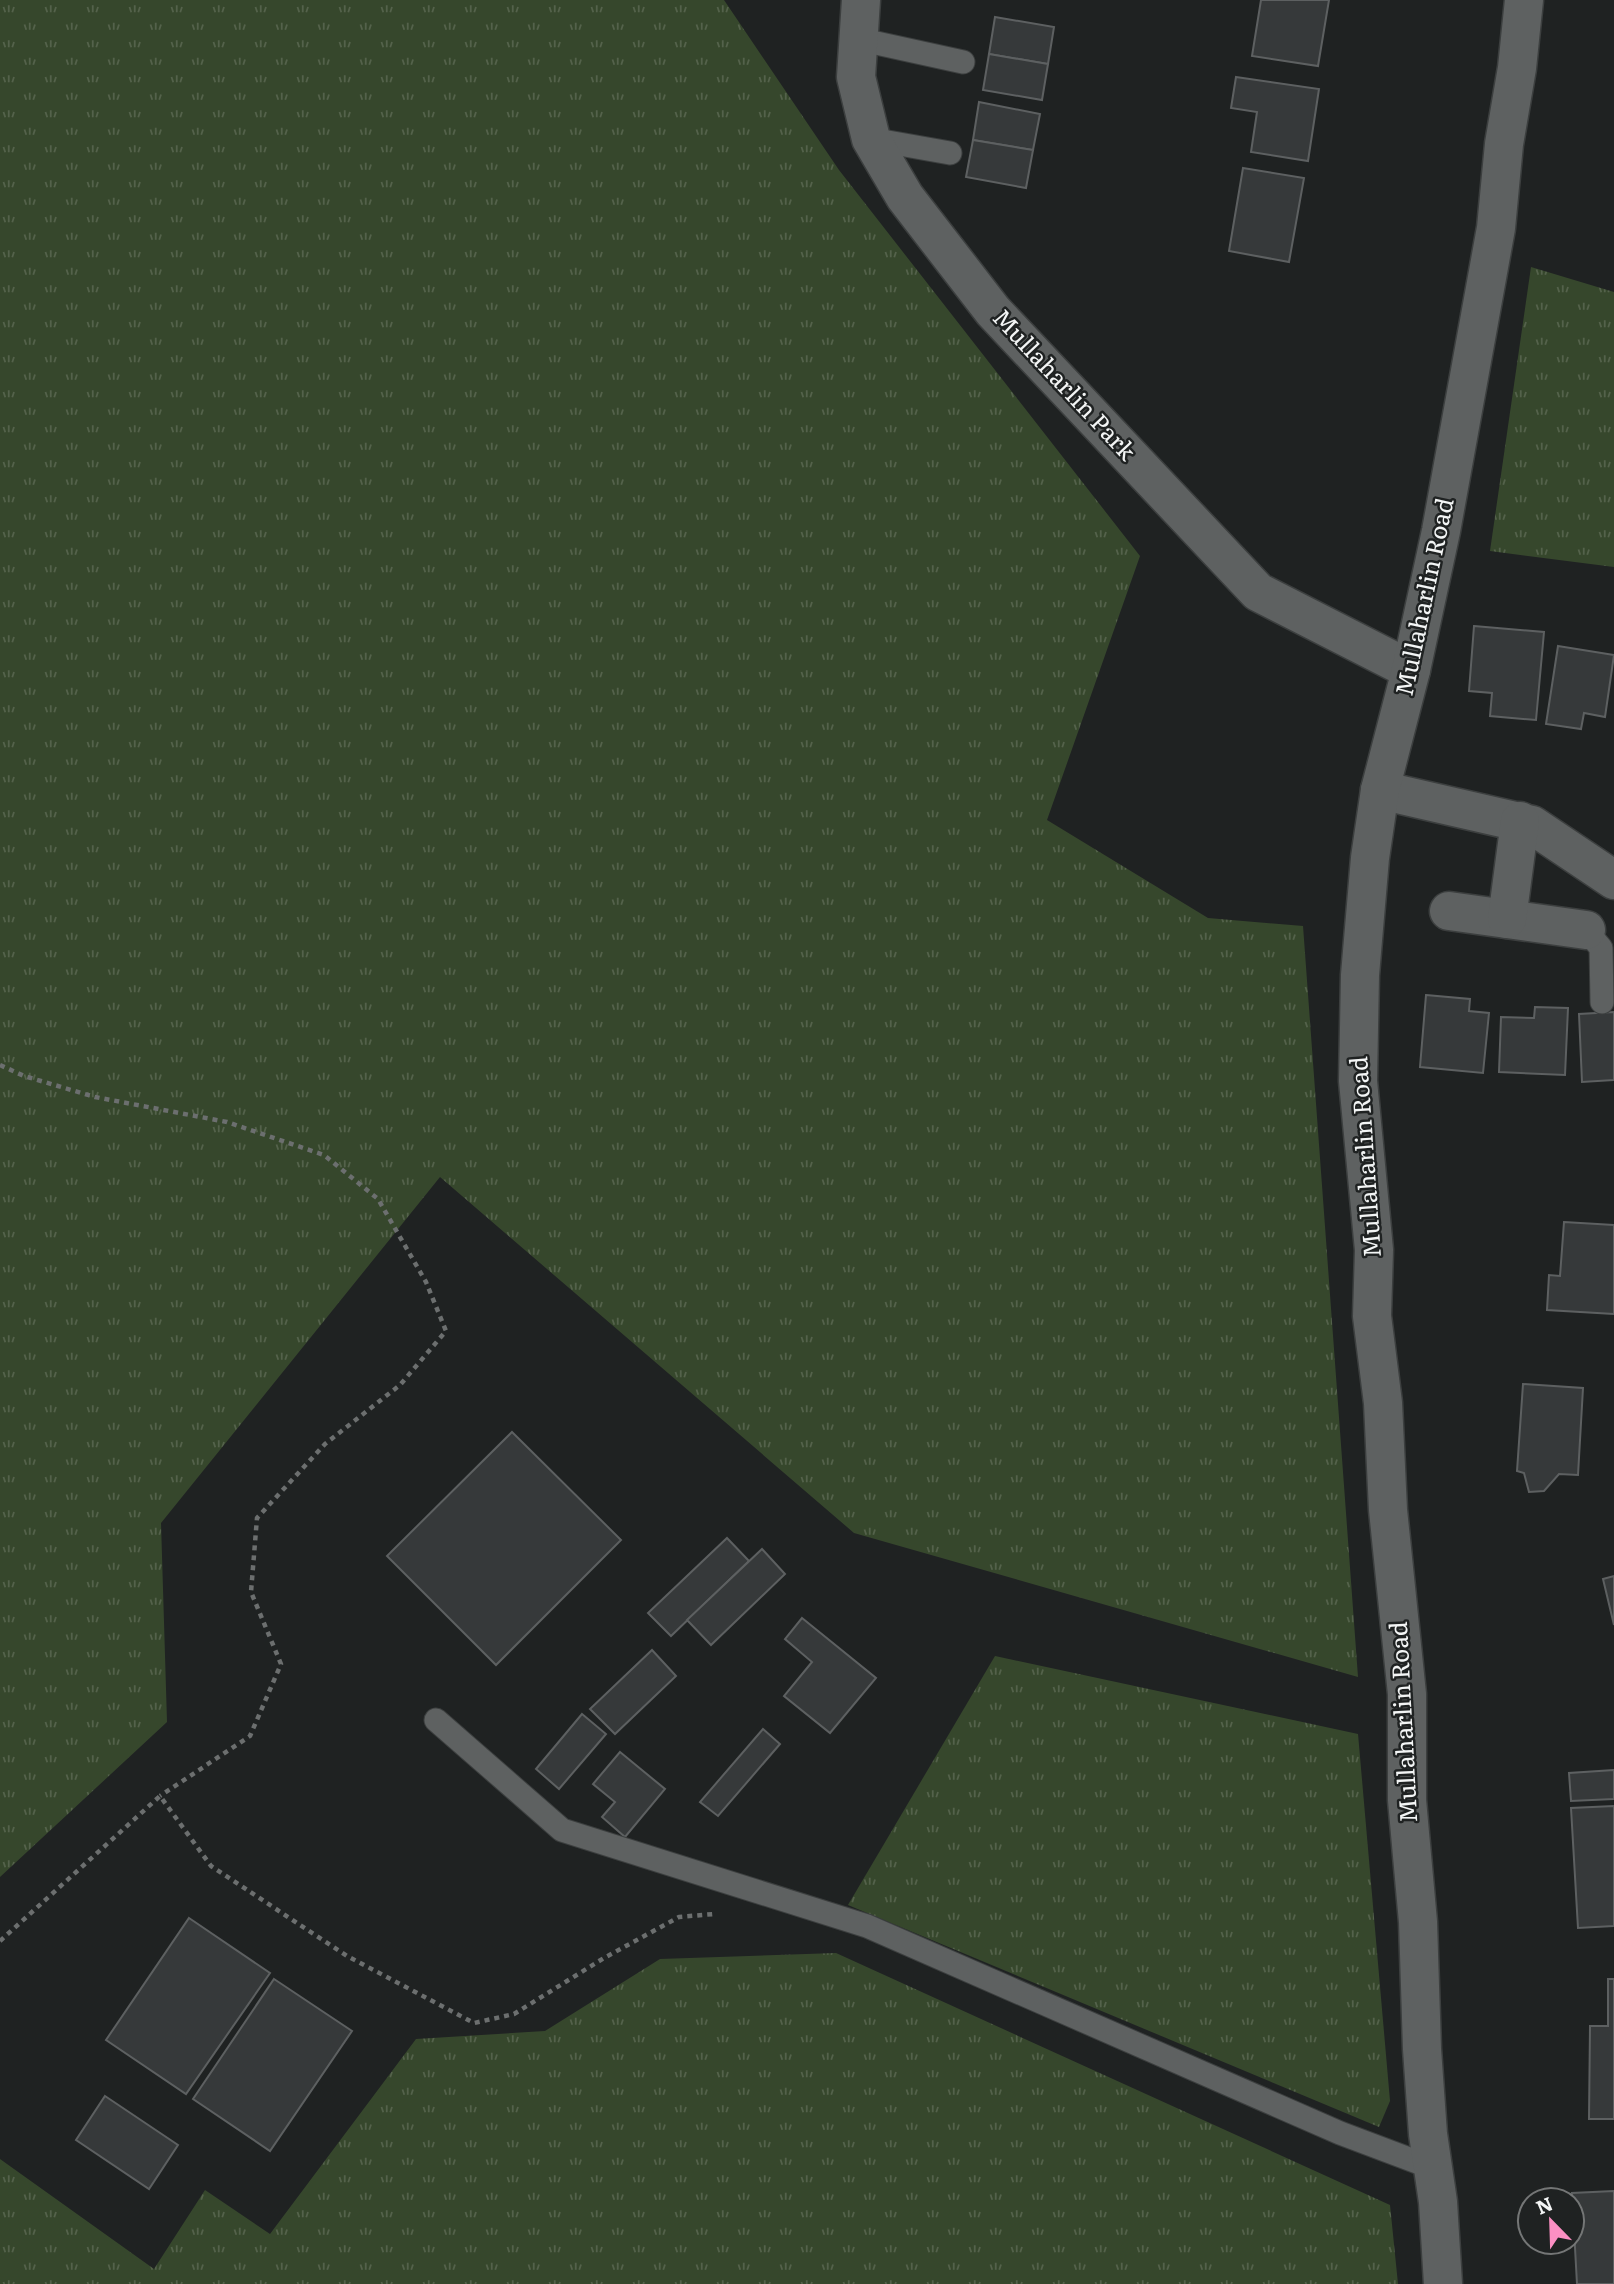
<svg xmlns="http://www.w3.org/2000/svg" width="1614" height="2284" font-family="Literata,serif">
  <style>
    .grass { fill: url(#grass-tufts) }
    .building { fill: #36393a; stroke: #5d6061; stroke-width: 2 }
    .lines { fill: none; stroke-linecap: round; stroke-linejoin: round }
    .service-casing { stroke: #3c3f3f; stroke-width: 25 }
    .minor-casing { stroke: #3c3f3f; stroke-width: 41 }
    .path { stroke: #6c6f6f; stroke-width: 4.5; stroke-dasharray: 5 5; stroke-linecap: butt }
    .service { stroke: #5e6161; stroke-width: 23 }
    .minor { stroke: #5e6161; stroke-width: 38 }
    .labels { text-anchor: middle; stroke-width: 5; stroke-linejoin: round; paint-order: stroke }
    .street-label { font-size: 24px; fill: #f3f5f5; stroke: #1f2222 }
  </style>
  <defs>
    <pattern id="grass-tufts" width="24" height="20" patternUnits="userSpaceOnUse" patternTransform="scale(1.75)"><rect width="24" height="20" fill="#36472c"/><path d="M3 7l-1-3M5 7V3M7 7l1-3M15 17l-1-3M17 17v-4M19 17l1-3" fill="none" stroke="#54624b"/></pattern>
  </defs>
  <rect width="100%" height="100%" fill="#1f2222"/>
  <g class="grass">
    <polygon points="0,0 724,0 839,170 1140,556 1047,820 1208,918 1303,926 1358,1677 854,1533 440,1177 161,1523 167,1722 0,1877"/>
    <polygon points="1531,267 1614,292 1614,567 1490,551"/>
    <polygon points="995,1656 1358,1734 1390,2101 1379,2127 848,1905"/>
    <polygon points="836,1953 1390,2205 1398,2284 0,2284 0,2159 154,2269 205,2190 270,2234 416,2039 545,2031 660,1959"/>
  </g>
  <g class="building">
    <polygon points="1261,0 1329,0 1318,66 1252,56"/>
    <polygon points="995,17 1054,27 1048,64 989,54"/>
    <polygon points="989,54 1048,64 1042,100 983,90"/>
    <polygon points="1236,77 1319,89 1308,161 1251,152 1257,112 1231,108"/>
    <polygon points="979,102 1040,114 1033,150 973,140"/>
    <polygon points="973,140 1033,150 1026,188 966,177"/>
    <polygon points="1243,168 1304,178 1289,262 1229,251"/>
    <polygon points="1474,626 1544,632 1536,720 1490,716 1492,693 1469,691"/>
    <polygon points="1558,646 1614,655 1605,717 1584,713 1581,729 1546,724"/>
    <polygon points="1426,995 1470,999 1469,1011 1489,1013 1483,1073 1420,1067"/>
    <polygon points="1535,1007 1568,1008 1565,1075 1499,1072 1501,1017 1534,1018"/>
    <polygon points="1614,1012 1614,1080 1582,1082 1579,1014"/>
    <polygon points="1564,1222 1614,1225 1614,1314 1547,1310 1549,1275 1560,1276"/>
    <polygon points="1523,1384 1583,1388 1578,1475 1559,1474 1544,1491 1529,1492 1524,1473 1517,1471"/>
    <polygon points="512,1432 621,1540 496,1665 387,1556"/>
    <polygon points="727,1538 749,1561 671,1636 648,1613"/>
    <polygon points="762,1549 785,1574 711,1645 687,1620"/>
    <polygon points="1614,1576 1614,1625 1603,1579"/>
    <polygon points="802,1618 876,1678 830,1733 784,1696 812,1662 785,1639"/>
    <polygon points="652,1650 676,1676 615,1734 590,1709"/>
    <polygon points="582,1714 606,1734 559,1789 536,1769"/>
    <polygon points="763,1729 780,1744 718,1816 700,1802"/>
    <polygon points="620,1752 665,1789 625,1837 602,1817 615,1802 593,1784"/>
    <polygon points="1614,1770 1614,1799 1571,1801 1569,1773"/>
    <polygon points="1614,1806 1614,1926 1578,1928 1571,1808"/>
    <polygon points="189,1918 270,1973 186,2094 106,2040"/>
    <polygon points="274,1979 352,2031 270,2151 193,2099"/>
    <polygon points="1608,1979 1614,1979 1614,2119 1589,2119 1590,2026 1608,2026"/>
    <polygon points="105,2096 178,2145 149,2189 76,2140"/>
    <polygon points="1614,2191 1614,2284 1577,2284 1572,2193"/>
  </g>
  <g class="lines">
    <defs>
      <g id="service">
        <polyline points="858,39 963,62"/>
        <polyline points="871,139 950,153"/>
        <polyline points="1586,930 1601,948 1602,1002"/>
        <polyline points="436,1720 562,1830 867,1926 1340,2133 1433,2168"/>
      </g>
      <g id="minor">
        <polyline points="861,0 856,77 871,139 905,197 993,311 1258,592 1411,670"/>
        <polyline points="1380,790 1532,825 1614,880"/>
        <polyline points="1449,911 1586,930"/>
        <polyline points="1507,919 1520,821"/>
        <polyline points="1443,2284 1438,2202 1428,2134 1422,2049 1418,1922 1407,1800 1407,1694 1388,1510 1383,1403 1372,1316 1374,1250 1358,1081 1360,975 1370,858 1380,790 1411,670 1441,531 1496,228 1504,144 1517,68 1524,0"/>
      </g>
    </defs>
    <use href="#service" class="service-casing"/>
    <use href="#minor" class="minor-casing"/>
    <g class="path">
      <polyline points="0,1065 24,1076 95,1097 227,1122 324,1155 378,1199 426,1282 446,1331 400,1385 325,1444 257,1518 251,1592 281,1664 250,1736 160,1796"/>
      <polyline points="0,1941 160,1796 211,1866 347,1956 474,2023 514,2014 604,1958 679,1917 714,1914"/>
    </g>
    <use href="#service" class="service"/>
    <use href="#minor" class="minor"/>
  </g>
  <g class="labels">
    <g class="street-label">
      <text transform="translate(1064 385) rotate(47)" y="8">Mullaharlin Park</text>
      <text transform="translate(1425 597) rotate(-78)" y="8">Mullaharlin Road</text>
      <text transform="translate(1366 1157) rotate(-94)" y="8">Mullaharlin Road</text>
      <text transform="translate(1404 1722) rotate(-93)" y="8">Mullaharlin Road</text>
    </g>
  </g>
  <g transform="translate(1551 2221) rotate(337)"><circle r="33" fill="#1f2222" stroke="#747676" stroke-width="2"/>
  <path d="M0-5L12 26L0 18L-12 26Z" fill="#fc8fc3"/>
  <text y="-10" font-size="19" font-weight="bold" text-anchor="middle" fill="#f3f5f5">N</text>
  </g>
</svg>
